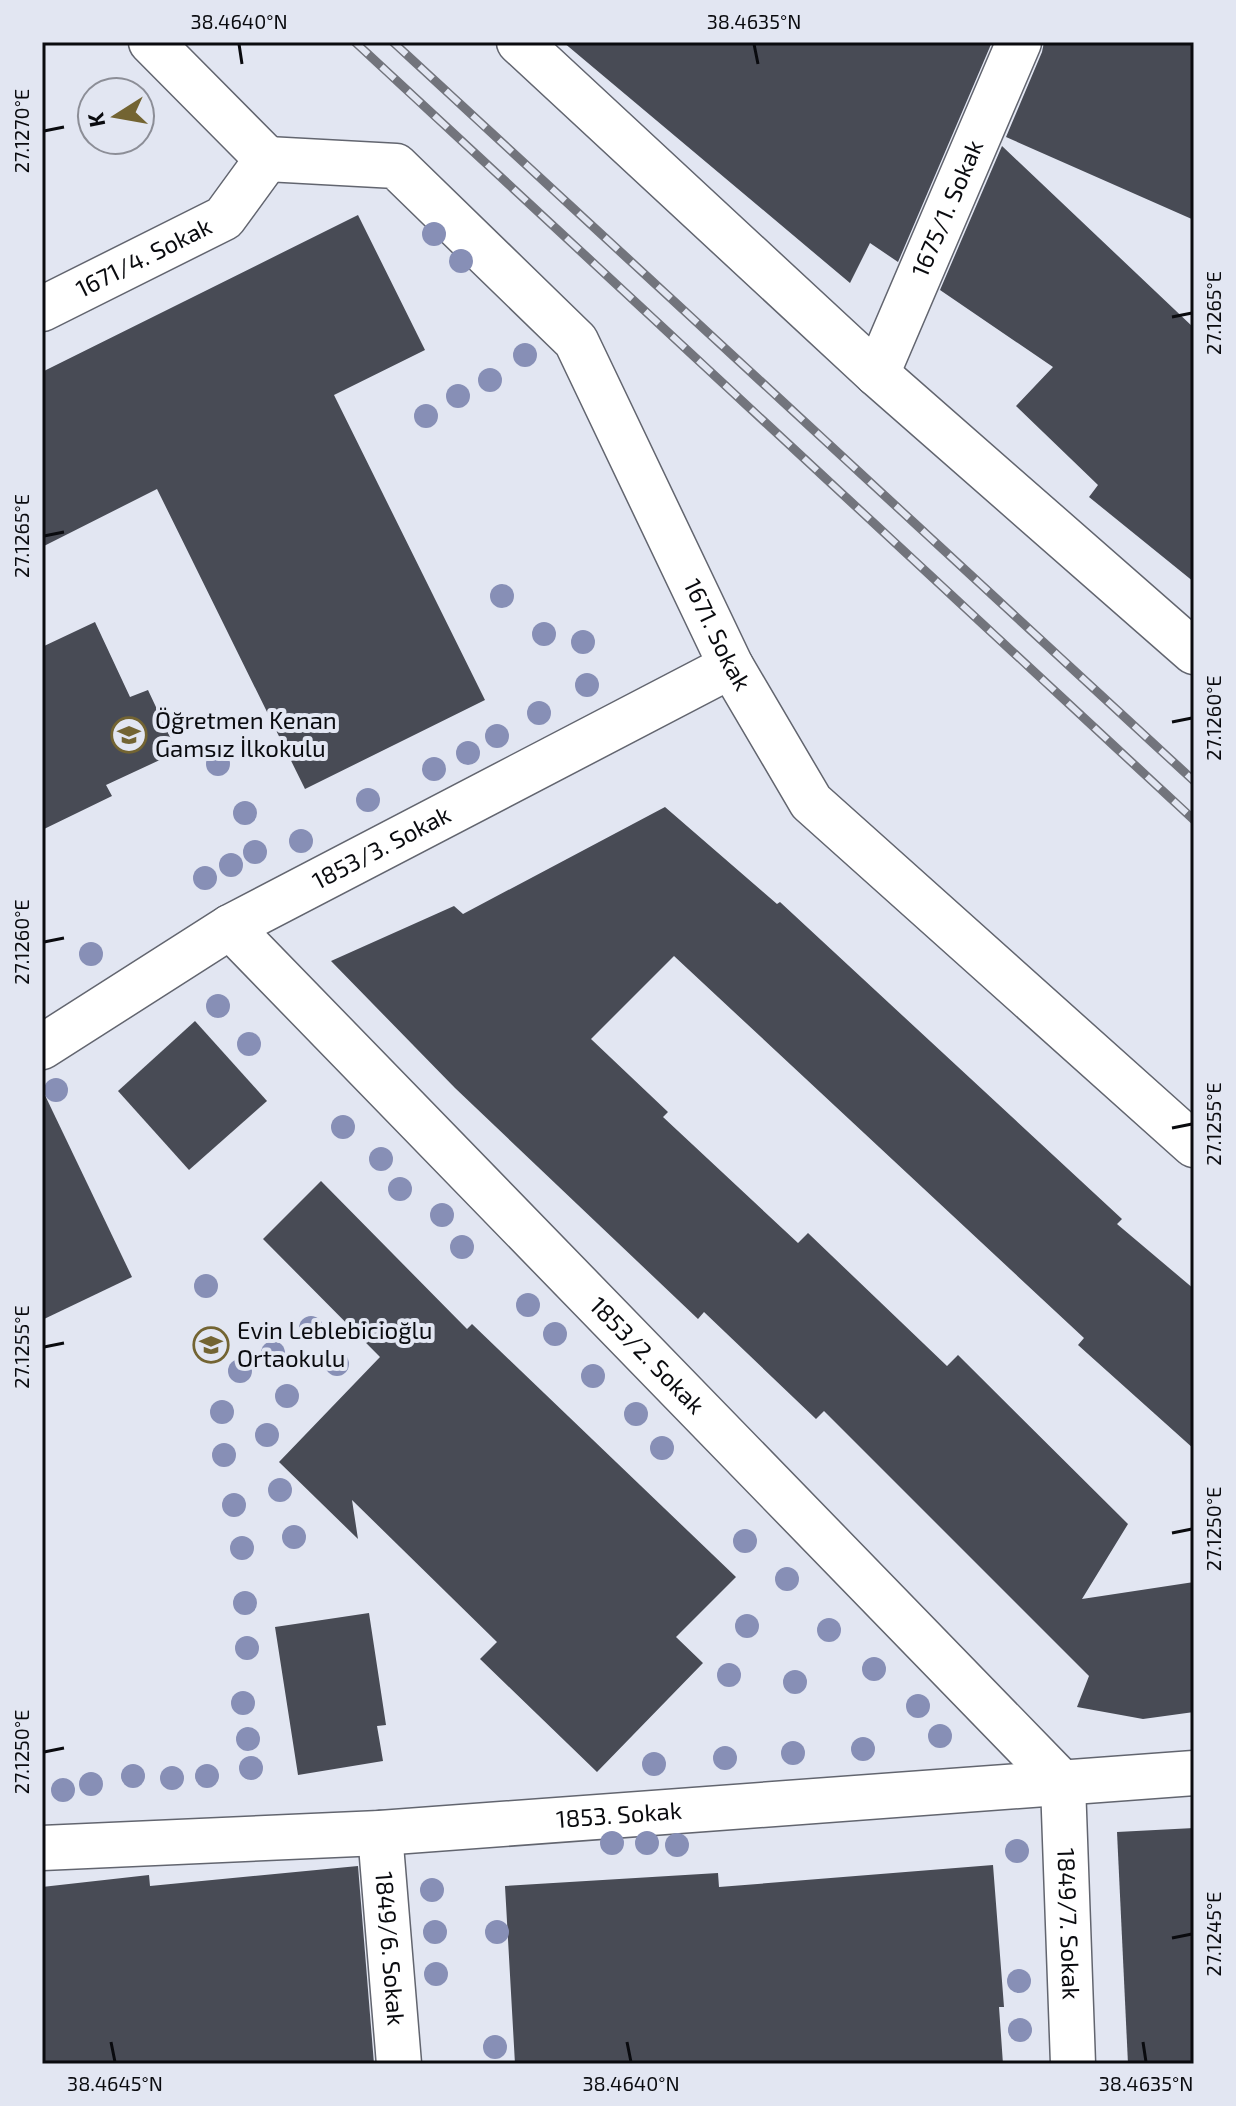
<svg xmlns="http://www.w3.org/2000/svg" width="1236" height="2106" font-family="'Exo 2',sans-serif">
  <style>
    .building { fill: #484b55 }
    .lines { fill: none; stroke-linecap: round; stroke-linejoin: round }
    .street-casing { stroke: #62656f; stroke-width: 47 }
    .street { stroke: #fff; stroke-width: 44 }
    .rail-casing { stroke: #72747c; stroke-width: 9 }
    .rail { stroke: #e2e6f2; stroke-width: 6; stroke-dasharray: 18; stroke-linecap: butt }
    .tree { fill: #878fb6 }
    .ticks { fill: none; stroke: #0a0b0f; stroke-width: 3 }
    .labels { text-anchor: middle; stroke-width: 8; stroke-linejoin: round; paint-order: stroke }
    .street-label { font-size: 24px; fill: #0a0b0f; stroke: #e2e6f2 }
    .poi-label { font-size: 24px; fill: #0a0b0f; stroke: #e2e6f2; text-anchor: start }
    .neatline { fill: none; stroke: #0a0b0f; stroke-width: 3 }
    .ticks-label { font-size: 20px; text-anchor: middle; fill: #0a0b0f }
  </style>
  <rect width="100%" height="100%" fill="#e2e6f2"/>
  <g class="building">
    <polygon points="563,42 992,42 898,262 870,243 850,283"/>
    <polygon points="1044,42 1194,42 1194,220 1006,137 1042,52"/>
    <polygon points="1002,146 1194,328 1194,582 1089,497 1098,485 1016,406 1053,367 940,290"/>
    <polygon points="358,215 425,350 334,395 485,700 305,789 157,489 42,547 42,372"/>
    <polygon points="95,622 130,697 148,690 177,752 106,785 112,796 42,830 42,647"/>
    <polygon points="665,807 777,904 780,902 1122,1219 1117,1224 1194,1289 1194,1449 1078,1345 1084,1338 674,956 591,1039 668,1112 663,1117 798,1243 808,1233 947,1366 958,1355 1128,1524 1082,1599 1194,1582 1194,1712 1143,1719 1077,1707 1089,1676 824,1411 816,1419 704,1312 698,1319 455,1088 331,961 454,906 463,914"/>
    <polygon points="195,1021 267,1101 189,1170 118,1091"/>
    <polygon points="42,1089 132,1277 42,1320"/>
    <polygon points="321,1181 467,1329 472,1324 736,1577 676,1637 703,1663 597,1772 480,1659 497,1642 352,1500 358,1539 279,1462 380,1357 263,1239"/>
    <polygon points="369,1613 386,1725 377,1726 383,1761 298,1775 275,1627"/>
    <polygon points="1194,1828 1194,2064 1128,2064 1117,1832"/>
    <polygon points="993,1865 1004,2007 999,2007 1003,2064 515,2064 505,1886 718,1873 719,1887"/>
    <polygon points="358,1866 374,2064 42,2064 42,1887 149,1875 150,1886"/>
  </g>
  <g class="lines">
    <defs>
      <g id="street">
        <polyline points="151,42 267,159"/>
        <polyline points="519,42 877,374 1194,652"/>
        <path id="s1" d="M267 159 396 166 576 341 731 666 811 802 1194 1145"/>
        <path id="s2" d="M42 309 224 218 267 159"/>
        <path id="s3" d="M877 374 1019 42"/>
        <path id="s4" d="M230 927 1063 1784"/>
        <path id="s5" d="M42 1047 230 927 731 666"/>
        <path id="s6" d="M1063 1784 1073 2064"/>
        <path id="s7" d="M380 1833 399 2064"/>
        <path id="s8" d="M42 1848 380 1833 1194 1773"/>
      </g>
    </defs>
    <use href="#street" class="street-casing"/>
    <use href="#street" class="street"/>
    <defs>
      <g id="rail">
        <polyline points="355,42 1194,820"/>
        <polyline points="393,42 1194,781"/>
      </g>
    </defs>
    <use href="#rail" class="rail-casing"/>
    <use href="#rail" class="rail"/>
  </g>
  <g class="tree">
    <circle cx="434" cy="234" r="12"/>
    <circle cx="461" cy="261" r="12"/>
    <circle cx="525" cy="355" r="12"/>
    <circle cx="490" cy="380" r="12"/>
    <circle cx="458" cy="396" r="12"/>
    <circle cx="426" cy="416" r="12"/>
    <circle cx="502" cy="596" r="12"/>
    <circle cx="544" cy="634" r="12"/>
    <circle cx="583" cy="642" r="12"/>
    <circle cx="587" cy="685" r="12"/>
    <circle cx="539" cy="713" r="12"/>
    <circle cx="497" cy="736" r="12"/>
    <circle cx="468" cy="753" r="12"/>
    <circle cx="218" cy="764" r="12"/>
    <circle cx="434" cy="769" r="12"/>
    <circle cx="368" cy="800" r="12"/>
    <circle cx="245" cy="813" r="12"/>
    <circle cx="301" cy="841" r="12"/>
    <circle cx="255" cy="852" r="12"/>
    <circle cx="231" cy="865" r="12"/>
    <circle cx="205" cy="878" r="12"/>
    <circle cx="91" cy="954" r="12"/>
    <circle cx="218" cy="1006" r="12"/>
    <circle cx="249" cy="1044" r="12"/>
    <circle cx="56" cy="1090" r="12"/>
    <circle cx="343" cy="1127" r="12"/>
    <circle cx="381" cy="1159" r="12"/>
    <circle cx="400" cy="1189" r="12"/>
    <circle cx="442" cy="1215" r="12"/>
    <circle cx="462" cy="1247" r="12"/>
    <circle cx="206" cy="1286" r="12"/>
    <circle cx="528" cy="1305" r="12"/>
    <circle cx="311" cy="1328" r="12"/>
    <circle cx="555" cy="1334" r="12"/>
    <circle cx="273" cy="1353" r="12"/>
    <circle cx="337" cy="1364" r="12"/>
    <circle cx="240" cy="1371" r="12"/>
    <circle cx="593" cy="1376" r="12"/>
    <circle cx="287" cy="1396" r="12"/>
    <circle cx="222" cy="1412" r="12"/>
    <circle cx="636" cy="1414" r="12"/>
    <circle cx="267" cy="1435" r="12"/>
    <circle cx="662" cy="1448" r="12"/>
    <circle cx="224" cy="1455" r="12"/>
    <circle cx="280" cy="1490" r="12"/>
    <circle cx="234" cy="1505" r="12"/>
    <circle cx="294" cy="1537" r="12"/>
    <circle cx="745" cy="1541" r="12"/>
    <circle cx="242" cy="1548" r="12"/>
    <circle cx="787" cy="1579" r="12"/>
    <circle cx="245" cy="1603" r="12"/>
    <circle cx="747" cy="1626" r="12"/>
    <circle cx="829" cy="1630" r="12"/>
    <circle cx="247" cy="1648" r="12"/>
    <circle cx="874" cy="1669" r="12"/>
    <circle cx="729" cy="1675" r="12"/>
    <circle cx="795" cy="1682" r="12"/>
    <circle cx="243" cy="1703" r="12"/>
    <circle cx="918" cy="1706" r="12"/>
    <circle cx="940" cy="1736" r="12"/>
    <circle cx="248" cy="1739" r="12"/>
    <circle cx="863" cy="1749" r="12"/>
    <circle cx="793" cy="1753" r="12"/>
    <circle cx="725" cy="1758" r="12"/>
    <circle cx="654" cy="1764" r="12"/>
    <circle cx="251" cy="1768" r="12"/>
    <circle cx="133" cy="1776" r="12"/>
    <circle cx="207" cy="1776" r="12"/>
    <circle cx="172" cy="1778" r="12"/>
    <circle cx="91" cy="1784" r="12"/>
    <circle cx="63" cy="1790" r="12"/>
    <circle cx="612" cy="1843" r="12"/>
    <circle cx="647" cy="1843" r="12"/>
    <circle cx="677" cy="1845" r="12"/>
    <circle cx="1017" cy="1851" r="12"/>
    <circle cx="432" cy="1890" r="12"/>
    <circle cx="435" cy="1932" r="12"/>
    <circle cx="497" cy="1932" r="12"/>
    <circle cx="436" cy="1974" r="12"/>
    <circle cx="1019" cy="1981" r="12"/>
    <circle cx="1020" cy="2030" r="12"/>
    <circle cx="495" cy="2047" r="12"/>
  </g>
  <path class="ticks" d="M239 44 242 64M754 44 758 64M44 131 64 127M1172 317 1192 313M44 536 64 532M1172 722 1192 718M44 942 64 938M1172 1128 1192 1124M44 1347 64 1343M1172 1533 1192 1529M44 1752 64 1748M1172 1938 1192 1934M111 2042 115 2062M627 2042 631 2062M1143 2042 1146 2062"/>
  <defs>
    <symbol id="school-ring" viewBox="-11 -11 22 22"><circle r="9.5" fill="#e2e6f2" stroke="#736432" stroke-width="1.5"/><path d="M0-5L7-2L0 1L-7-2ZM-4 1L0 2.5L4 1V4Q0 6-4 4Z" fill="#736432"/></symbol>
  </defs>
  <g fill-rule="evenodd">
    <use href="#school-ring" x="109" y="715" width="40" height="40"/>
    <use href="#school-ring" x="191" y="1325" width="40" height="40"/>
  </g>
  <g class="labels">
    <g class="street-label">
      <text dy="8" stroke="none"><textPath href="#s3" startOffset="180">1675/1. Sokak</textPath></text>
      <text dy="8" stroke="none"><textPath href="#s2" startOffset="114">1671/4. Sokak</textPath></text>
      <text dy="8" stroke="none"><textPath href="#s1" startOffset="706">1671. Sokak</textPath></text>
      <text dy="8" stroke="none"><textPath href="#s5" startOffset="394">1853/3. Sokak</textPath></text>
      <text dy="8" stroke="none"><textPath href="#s4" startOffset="598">1853/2. Sokak</textPath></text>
      <text dy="8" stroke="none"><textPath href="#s8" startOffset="578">1853. Sokak</textPath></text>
      <text dy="8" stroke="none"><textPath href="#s6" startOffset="140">1849/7. Sokak</textPath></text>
      <text dy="8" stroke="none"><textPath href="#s7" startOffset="116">1849/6. Sokak</textPath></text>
    </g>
    <g class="poi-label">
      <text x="155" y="729">Öğretmen Kenan<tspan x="155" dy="28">Gamsız İlkokulu</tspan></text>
      <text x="237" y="1339">Evin Leblebicioğlu<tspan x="237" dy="28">Ortaokulu</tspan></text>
    </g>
  </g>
  <rect width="1236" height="2106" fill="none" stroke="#e2e6f2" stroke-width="88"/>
  <g transform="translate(116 116) rotate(259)"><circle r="38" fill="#e2e6f2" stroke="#8c8e97" stroke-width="2"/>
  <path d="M0-6L14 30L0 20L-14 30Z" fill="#736432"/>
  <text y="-12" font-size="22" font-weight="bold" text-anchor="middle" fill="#0a0b0f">K</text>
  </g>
  <rect x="44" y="44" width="1148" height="2018" class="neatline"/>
  <g class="ticks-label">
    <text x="239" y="29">38.4640°N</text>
    <text x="754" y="29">38.4635°N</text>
    <text transform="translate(22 131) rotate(-90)" y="7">27.1270°E</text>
    <text transform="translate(1214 313) rotate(-90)" y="7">27.1265°E</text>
    <text transform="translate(22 536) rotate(-90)" y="7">27.1265°E</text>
    <text transform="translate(1214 718) rotate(-90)" y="7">27.1260°E</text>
    <text transform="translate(22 942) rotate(-90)" y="7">27.1260°E</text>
    <text transform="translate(1214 1124) rotate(-90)" y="7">27.1255°E</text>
    <text transform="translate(22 1347) rotate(-90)" y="7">27.1255°E</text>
    <text transform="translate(1214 1529) rotate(-90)" y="7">27.1250°E</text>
    <text transform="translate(22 1752) rotate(-90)" y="7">27.1250°E</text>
    <text transform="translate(1214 1934) rotate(-90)" y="7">27.1245°E</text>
    <text x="115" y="2091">38.4645°N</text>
    <text x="631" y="2091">38.4640°N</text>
    <text x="1146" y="2091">38.4635°N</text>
  </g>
</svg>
